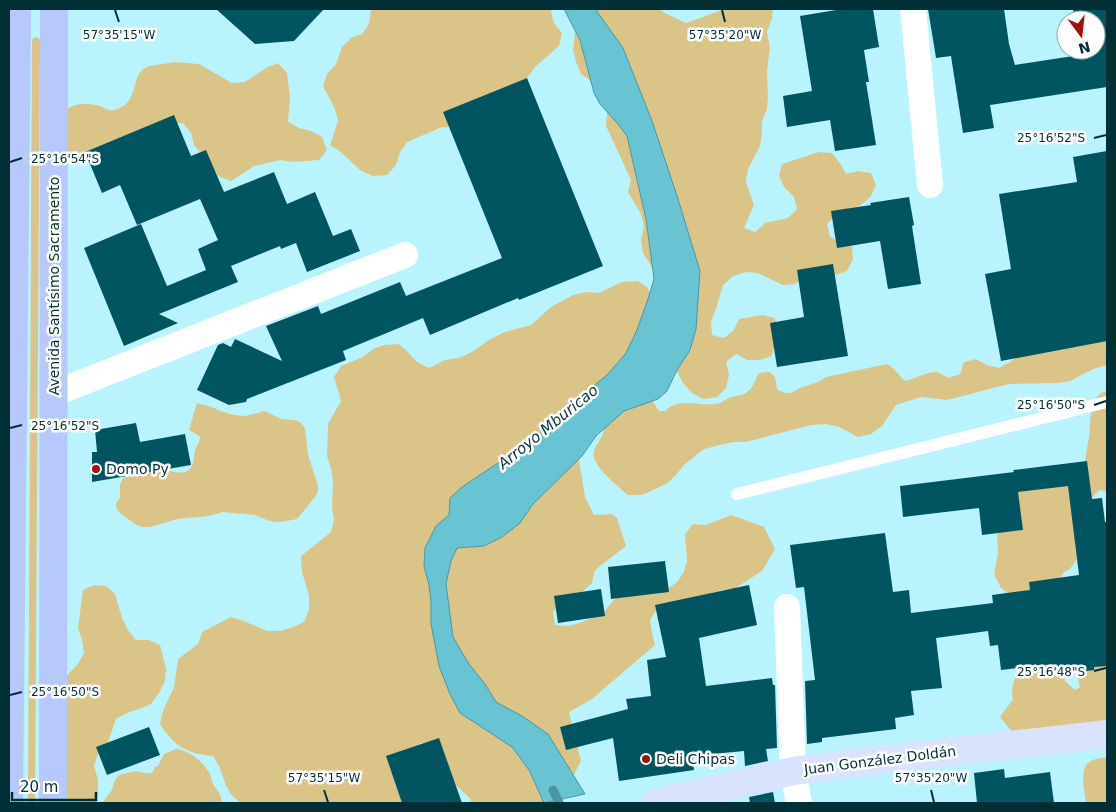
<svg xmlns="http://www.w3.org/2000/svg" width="1116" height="812" font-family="'DejaVu Sans',sans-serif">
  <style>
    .green { fill: #dbc488 }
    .water { fill: #68c4d3; stroke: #4997a4 }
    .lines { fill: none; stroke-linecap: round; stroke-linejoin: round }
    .stream { stroke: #4997a4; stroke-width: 9 }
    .building { fill: #005560 }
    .lane { stroke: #fff; stroke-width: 12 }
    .street { stroke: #fff; stroke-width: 26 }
    .secondary { stroke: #dae3fe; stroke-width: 28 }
    .primary { stroke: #b6c8fc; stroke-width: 28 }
    .ticks { fill: none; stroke: #002f36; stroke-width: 2 }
    .poi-dot { fill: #a40f0b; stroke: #fff; stroke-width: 2 }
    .labels { text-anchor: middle; stroke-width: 5; stroke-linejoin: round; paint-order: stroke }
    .street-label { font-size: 14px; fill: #002f36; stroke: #fff }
    .poi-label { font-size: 14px; fill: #002f36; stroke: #fff; text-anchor: start }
    .water-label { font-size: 15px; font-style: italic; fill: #07353c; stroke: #fff }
    .ticks-label { font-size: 12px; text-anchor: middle; fill: #002f36; stroke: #fff; stroke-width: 5; stroke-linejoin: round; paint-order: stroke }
  </style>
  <rect width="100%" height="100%" fill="#b9f4fe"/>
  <g class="green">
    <polygon points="371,9 552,9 551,12 554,23 562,33 559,46 535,67 527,78 515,83 470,127 442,127 407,142 400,152 396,165 387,175 373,176 360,170 341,152 330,145 338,121 335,109 323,86 327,74 336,64 342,47 351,38 362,34 369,24"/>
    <polygon points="574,9 660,9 663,12 686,23 725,9 773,9 772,18 767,32 770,47 767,71 768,97 767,109 762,121 762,133 760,146 748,169 746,182 754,205 744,228 755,232 765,223 788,218 797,209 794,197 784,187 779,176 782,164 819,152 832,153 840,163 846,174 858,171 871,173 876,185 871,196 861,205 836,215 827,224 830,237 852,247 853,259 847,271 823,279 807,275 795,284 783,285 758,273 746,272 733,276 723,285 716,309 711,322 712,335 724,338 733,331 739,319 763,315 775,318 778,330 772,356 760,360 747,360 736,354 726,362 729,375 726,388 717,397 704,399 692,393 683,383 670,358 663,285 643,253 641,240 644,227 641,214 628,192 631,180 606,126 607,113 609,100 592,82 581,74 576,62 573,50 576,24"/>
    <polygon points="35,37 39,38 40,40 35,803 28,803 32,40"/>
    <path d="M174 62 199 64 232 83 245 82 266 68 278 63 287 73 290 97 288 122 299 128 311 131 322 137 327 150 319 160 293 162 280 160 254 166 231 181 218 176 211 165 194 145 191 133 183 123H170L99 156 71 159 64 150 62 112C73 105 81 102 95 105 106 106 107 114 120 108 140 98 130 74 147 67 155 64 165 64 174 62Z"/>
    <path d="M638 281 648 288 652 300 578 454 585 497 594 515 612 514 617 518 626 546 595 570 592 583 583 591 558 603 553 613 555 625 567 626 580 623 603 613 619 594 666 590 677 582 684 572 687 560 685 534 693 524 706 525 731 515 764 527 775 549 762 571 734 589 721 590 657 609 650 620 652 633 655 645 592 699 569 712 581 761 560 803H472L470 798 451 781 435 745 421 743 409 749 405 787 409 803H242C228 796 226 784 221 771 219 765 216 761 213 756 205 755 196 754 189 751 176 746 167 735 160 724L163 711 174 687 178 659 198 644 202 632 231 617 244 621 267 631H280L293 627 304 622 309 609V596L302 572 301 556 331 532 334 520 332 507 333 481 331 469 327 456 328 424 341 401 334 377 341 366 363 357 373 349 384 345 399 344 408 352 417 362 429 368 445 360 458 358 470 353 492 338 505 332 531 325 551 307 573 295 586 292 599 293 622 282Z"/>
    <path d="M1097 316 1107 320V365L1093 369 1070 381 1058 383 1009 384 947 400 921 397 896 405 882 426 871 434 858 437 839 427 826 424 811 425 746 442H733L704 449 684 465 675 476 666 484 642 495H628C619 487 596 469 594 457 593 453 594 450 596 446 601 437 605 435 604 424L649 395 659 411H665C678 397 698 406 715 404 720 404 724 400 729 398 733 396 737 396 741 395 751 392 754 384 758 374L764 372H770L775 377 777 389C780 391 784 393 788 393 794 393 798 388 803 387 811 384 818 383 826 377L887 364C894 368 899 375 905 381 915 379 927 371 937 372 940 373 945 376 948 378L960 374 964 362 976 359 987 365 999 368 1010 362 1019 354Z"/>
    <path d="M1107 391V492L1100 490 1095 494 1086 506 1082 533 1075 546 1077 559 1070 569 1064 572 1054 588 1012 596 1001 588 994 574 998 554 997 527 1004 490 1085 469C1085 458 1087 448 1089 437 1091 424 1089 408 1097 397 1100 393 1103 392 1107 391Z"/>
    <path d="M197 403 209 406 221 411 233 415 246 416 265 411 281 419 295 420 300 422 305 428 308 455 318 485V491L315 497 297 519 281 522H275L267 520 255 515 223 512 209 516 178 519 150 527H143L136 525 119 512 116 507V503L120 498V485L123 478C133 476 152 469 162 470 173 470 188 479 193 463 194 459 194 455 195 451 196 446 200 443 200 437L195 433 189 430Z"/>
    <polygon points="94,585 106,586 115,594 122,618 128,630 136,640 149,640 160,645 166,669 165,681 159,693 151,704 139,709 127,713 116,719 107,745 98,754 94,766 98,779 98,793 95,803 56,803 62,684 69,673 78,664 84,653 82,640 78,628 83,590"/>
    <path d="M1062 656 1065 681 1075 690 1080 687 1076 669 1106 656 1107 657V710L1106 715 1107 721 1013 733 1000 717 1013 699C1010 687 1015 679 1020 668Z"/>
    <path d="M176 749C190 750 203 762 210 774 211 777 211 779 212 782 216 790 223 794 221 803H102C104 801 111 791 112 790 114 784 114 780 119 775L135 771 144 773H152L155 767 158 766 164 754Z"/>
    <path d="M1107 757V803H1086C1085 792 1079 772 1088 763 1092 759 1101 758 1107 757Z"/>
  </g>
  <polygon class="water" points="564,9 596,9 598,13 623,48 652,121 678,199 700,271 696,329 690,350 677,370 667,391 658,399 624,411 596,436 582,456 533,504 520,523 502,537 484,546 457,548 451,561 446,584 453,637 469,664 485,684 496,702 522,716 548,734 585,794 544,803 529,770 512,747 460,713 450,694 439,666 431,624 431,602 429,585 424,566 425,548 436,526 449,515 450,498 462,487 501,461 515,449 533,439 566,413 585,393 608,374 626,353 637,330 648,299 654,279 646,219 627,136 618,124 600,104 594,93 580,40"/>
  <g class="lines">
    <polyline class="stream" points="553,790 559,803"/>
  </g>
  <g class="building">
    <polygon points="216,9 324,9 294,41 255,44"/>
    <polygon points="842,9 873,9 879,47 864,50 869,82 866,82 876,145 835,151 830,120 787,127 783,96 812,91 800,16"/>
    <polygon points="928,9 1004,9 1009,44 1015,65 1080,55 1079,50 1096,50 1096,20 1075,20 1073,9 1107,9 1107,87 990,105 994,128 963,133 951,56 936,58"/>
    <polygon points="527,78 603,266 519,300 518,298 430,335 423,318 343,351 346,360 247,399 246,402 229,405 197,390 218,345 223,343 231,347 235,339 282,361 266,326 318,306 321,314 400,282 406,296 502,258 443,112"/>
    <polygon points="174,115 191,156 206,150 224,192 274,172 287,204 315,192 333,236 351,229 360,251 307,272 296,243 281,249 280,246 231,266 238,282 159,314 178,323 124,346 84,248 141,224 167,286 206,270 198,249 218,240 200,199 137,225 120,185 102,193 85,152"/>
    <polygon points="1107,151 1107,341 1001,361 985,274 1011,269 999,194 1077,182 1073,157"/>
    <polygon points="909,197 914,225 912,226 921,284 888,289 880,241 837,248 831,211 871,205 870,203"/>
    <polygon points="833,264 848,356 777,367 770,323 804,317 797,270"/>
    <polygon points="136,423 140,442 185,434 191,465 92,482 92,452 97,452 95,430"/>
    <polygon points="1087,461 1092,499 1102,498 1105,522 1107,522 1107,666 1094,667 1094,670 1055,675 1054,664 1001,670 998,645 990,646 988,631 936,638 942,688 911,691 914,715 895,718 896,729 822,738 822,742 807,744 805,681 815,680 804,587 796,588 790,545 885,533 893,592 909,590 911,613 993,603 992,595 1030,590 1029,582 1079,575 1068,486 1018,492 1023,530 982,535 979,508 903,517 900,486 1014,472 1013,470"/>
    <polygon points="665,561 669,592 611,599 608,567"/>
    <polygon points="749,585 757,625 699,638 706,686 772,678 773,685 775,685 777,748 766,749 768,761 745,766 744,751 692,756 694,770 619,781 613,738 566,750 560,727 628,709 626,699 651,696 647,660 666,657 655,605"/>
    <polygon points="601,589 605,616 558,623 554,596"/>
    <polygon points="149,727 160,755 107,775 96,747"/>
    <polygon points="439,738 462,803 402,803 386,756"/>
    <polygon points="1004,769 1005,778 1050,772 1054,803 977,803 974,773"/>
    <polygon points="773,792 775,803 750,803 749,797"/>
  </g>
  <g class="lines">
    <polyline class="lane" points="737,494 1107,402"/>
    <g class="street">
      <polyline points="913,9 930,185"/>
      <polyline points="53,394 405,255"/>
      <polyline points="787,607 793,771 799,803"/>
    </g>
    <polyline class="secondary" points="655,803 793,771 877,760 1107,734"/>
    <g class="primary">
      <polyline points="9,803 17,9"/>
      <polyline points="53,803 54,9"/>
    </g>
  </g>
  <path class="ticks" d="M115 10 119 22M722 10 725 22M1094 138 1106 135M10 162 22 158M1094 405 1106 401M10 428 22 425M1094 671 1106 668M10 695 22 692M324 790 328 802M931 790 934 802"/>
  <g class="poi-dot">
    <circle cx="96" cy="469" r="5"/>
    <circle cx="646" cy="759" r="5"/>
  </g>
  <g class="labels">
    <g class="street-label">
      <text transform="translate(54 286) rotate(-90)" y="5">Avenida Santísimo Sacramento</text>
      <text transform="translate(880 760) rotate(-7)" y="5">Juan González Doldán</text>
    </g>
    <g class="poi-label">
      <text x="106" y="474">Domo Py</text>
      <text x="656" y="764">Deli Chipas</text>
    </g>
    <g class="water-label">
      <text transform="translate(548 427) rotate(-39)" y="5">Arroyo Mburicao</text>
    </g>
  </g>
  <g class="ticks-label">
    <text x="119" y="39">57°35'15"W</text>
    <text x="725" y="39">57°35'20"W</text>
    <text x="1051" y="142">25°16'52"S</text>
    <text x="65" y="163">25°16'54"S</text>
    <text x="1051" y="409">25°16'50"S</text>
    <text x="65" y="430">25°16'52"S</text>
    <text x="1051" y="676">25°16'48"S</text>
    <text x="65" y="696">25°16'50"S</text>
    <text x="324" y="782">57°35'15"W</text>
    <text x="931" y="782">57°35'20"W</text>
  </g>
  <rect width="1116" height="812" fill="none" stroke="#002f36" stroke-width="20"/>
  <g transform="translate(1081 35) rotate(165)"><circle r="24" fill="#ffffff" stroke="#99acaf"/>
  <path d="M0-4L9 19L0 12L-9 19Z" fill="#a40f0b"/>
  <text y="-8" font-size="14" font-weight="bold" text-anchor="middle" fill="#002f36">N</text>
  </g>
  <path d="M12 792v8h84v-8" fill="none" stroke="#002f36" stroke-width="2.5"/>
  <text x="20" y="792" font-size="15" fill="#002f36" stroke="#ffffff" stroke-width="4" paint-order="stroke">20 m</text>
</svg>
